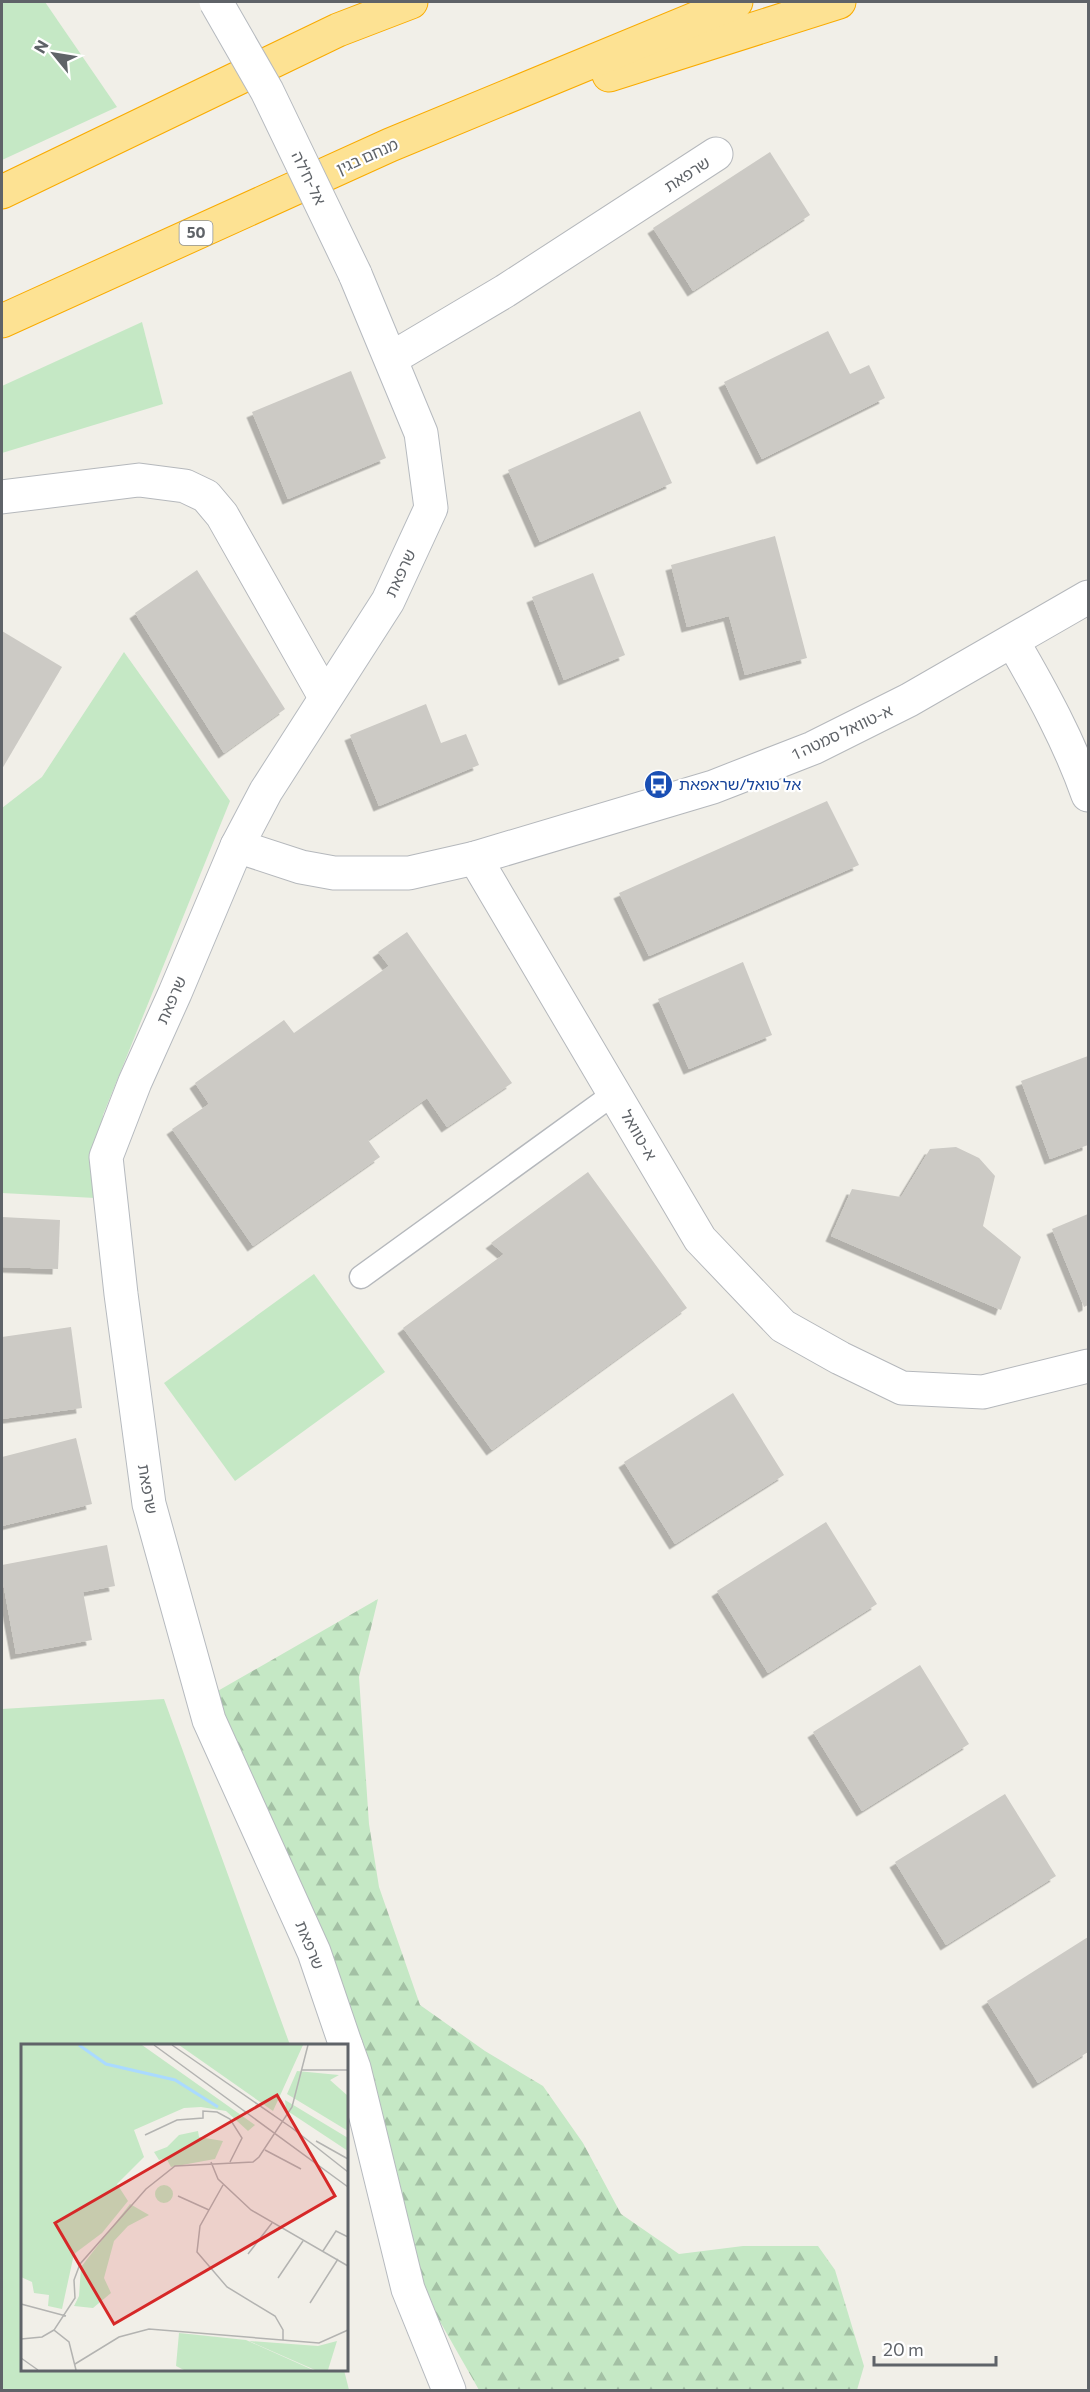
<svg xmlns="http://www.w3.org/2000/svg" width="1090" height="2392" font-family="Commissioner,'Noto Sans Hebrew',sans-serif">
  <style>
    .green { fill: #c5e8c5 }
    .forest { fill: url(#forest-firs) }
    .building { fill: #cccac5; filter: url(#shadow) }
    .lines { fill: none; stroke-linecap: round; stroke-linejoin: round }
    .lane-casing { stroke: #b5b8bc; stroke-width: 25 }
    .street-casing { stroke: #b5b8bc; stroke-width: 35 }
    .secondary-casing { stroke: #b6babf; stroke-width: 35 }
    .highway-casing { stroke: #f9ab00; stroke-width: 35 }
    .lane { stroke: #fff; stroke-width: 22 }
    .street { stroke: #fff; stroke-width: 33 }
    .secondary { stroke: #fff; stroke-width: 33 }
    .highway { stroke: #fde293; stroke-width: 33 }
    .secondary-bridge-casing { stroke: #b6babf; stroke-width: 35; stroke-linecap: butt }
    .secondary-bridge { stroke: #fff; stroke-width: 33 }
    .labels { text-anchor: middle; stroke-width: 4.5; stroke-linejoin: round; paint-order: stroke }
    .shield { fill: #fff; stroke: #8f9295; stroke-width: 1.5 }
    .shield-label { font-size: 15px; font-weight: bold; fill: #5f6368 }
    .street-label { font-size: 16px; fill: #5f6368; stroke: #fff }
    .transit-label { font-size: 16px; fill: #164399; stroke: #fff; text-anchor: start }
    .inset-river { fill: none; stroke: #aadaff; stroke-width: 3 }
    .inset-road { fill: none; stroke: #b3b3b1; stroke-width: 1.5 }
    .view { fill: #d62828; fill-opacity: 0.15; stroke: #d62828; stroke-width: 3 }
    .inset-edge { fill: none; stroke: #5f6368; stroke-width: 3 }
  </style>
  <defs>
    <pattern id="forest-firs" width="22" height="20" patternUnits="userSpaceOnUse" patternTransform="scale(1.5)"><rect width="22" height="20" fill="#c5e8c5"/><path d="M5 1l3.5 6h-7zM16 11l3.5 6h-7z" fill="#a3c0a4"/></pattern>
    <filter id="shadow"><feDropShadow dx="-5.5" dy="5.5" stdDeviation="0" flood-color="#0004"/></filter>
  </defs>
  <rect width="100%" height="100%" fill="#f1efe8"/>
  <g class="green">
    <polygon points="2,2 45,2 117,107 2,160"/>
    <polygon points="142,322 163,404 2,453 2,386"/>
    <polygon points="124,652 230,801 103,1115 95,1198 2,1193 2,808 42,777"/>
    <polygon points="314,1274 385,1372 235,1481 164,1383"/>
    <polygon points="164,1699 290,2045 22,2046 22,2370 344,2370 349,2390 2,2390 2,1709"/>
  </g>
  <polygon class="forest" points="378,1599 359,1677 369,1824 379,1887 420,2005 485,2051 543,2086 583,2143 621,2214 679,2254 743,2246 818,2246 835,2270 864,2366 857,2390 479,2390 430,2304 202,1700"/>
  <g class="building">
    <polygon points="770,152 810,215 693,291 653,228"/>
    <polygon points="828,331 850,374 869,365 885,398 762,459 724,382"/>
    <polygon points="351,371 386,458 288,499 252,412"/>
    <polygon points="640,411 672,483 540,542 508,470"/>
    <polygon points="775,536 807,658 745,675 729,616 687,627 671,565"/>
    <polygon points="197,570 285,709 224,753 135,613"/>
    <polygon points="593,573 625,655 564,680 532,597"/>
    <polygon points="2,631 62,667 2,769"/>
    <polygon points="426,704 441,743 466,734 479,765 379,806 350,735"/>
    <polygon points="827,801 859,865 649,956 619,893"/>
    <polygon points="407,932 512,1083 447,1127 427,1098 368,1140 380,1157 253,1246 172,1129 209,1104 195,1083 284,1020 294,1033 389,966 378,952"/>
    <polygon points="743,962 772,1035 689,1069 658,999"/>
    <polygon points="1088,1056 1088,1145 1050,1159 1021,1081"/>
    <polygon points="956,1147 979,1158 995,1176 983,1226 1021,1257 1001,1310 831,1236 852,1189 901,1197 930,1149"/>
    <polygon points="588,1172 687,1308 492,1450 403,1328 504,1254 491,1243"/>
    <polygon points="1088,1214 1088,1305 1084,1307 1052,1229"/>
    <polygon points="2,1217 60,1220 58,1269 2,1267"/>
    <polygon points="71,1327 82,1408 2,1419 2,1337"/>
    <polygon points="733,1393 784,1475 675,1544 624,1462"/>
    <polygon points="76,1438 92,1504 2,1526 2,1457"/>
    <polygon points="826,1522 877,1604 768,1673 717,1591"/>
    <polygon points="107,1545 115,1586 83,1592 92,1640 16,1654 2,1577 2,1565"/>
    <polygon points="920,1665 969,1744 862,1811 813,1732"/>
    <polygon points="1005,1794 1056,1876 946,1945 895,1862"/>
    <polygon points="1088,1937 1088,2052 1038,2083 987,2001"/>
  </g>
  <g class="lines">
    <defs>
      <polyline id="lane" points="361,1277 615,1093"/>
      <g id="street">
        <polyline points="392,358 505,291 716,154"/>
        <polyline points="2,497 139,480 185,486 206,496 222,515 325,697"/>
        <path d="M1013 642C1042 692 1069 741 1088 795"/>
        <polyline points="237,846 301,867 334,873 409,873 475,858 713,787 813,748 909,700 1088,597"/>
        <polyline points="475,858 700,1239 783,1326 840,1358 902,1388 983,1392 1088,1366"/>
      </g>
      <g id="secondary">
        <polyline points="346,2046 314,1952 209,1720 149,1504 121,1294 106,1157 135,1082 175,993 237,846 266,791 388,601 431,508 421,433 355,274"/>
        <polyline points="346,2046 354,2068 408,2289 449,2390"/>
      </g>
      <g id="highway">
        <polyline points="609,75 839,2"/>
        <polyline points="2,192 338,30 411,2"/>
        <polyline points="2,321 390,145 736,2"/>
      </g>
    </defs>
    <use href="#lane" class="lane-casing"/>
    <use href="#street" class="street-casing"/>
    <use href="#secondary" class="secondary-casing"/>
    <use href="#highway" class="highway-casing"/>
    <use href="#lane" class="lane"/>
    <use href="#street" class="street"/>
    <use href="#secondary" class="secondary"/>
    <use href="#highway" class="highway"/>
    <defs>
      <polyline id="secondary-bridge" points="216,2 267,91 355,274"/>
    </defs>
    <use href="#secondary-bridge" class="secondary-bridge-casing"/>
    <use href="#secondary-bridge" class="secondary-bridge"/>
  </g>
  <defs>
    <symbol id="bus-disc" viewBox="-11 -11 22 22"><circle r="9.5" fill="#1a4fb4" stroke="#fff"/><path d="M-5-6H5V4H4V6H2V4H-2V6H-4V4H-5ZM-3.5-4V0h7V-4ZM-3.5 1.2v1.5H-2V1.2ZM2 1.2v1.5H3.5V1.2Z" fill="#fff"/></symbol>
  </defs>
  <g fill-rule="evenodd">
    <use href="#bus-disc" x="642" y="768" width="33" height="33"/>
  </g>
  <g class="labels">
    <rect class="shield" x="179.5" y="221" width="33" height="24" rx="4.5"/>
    <g class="shield-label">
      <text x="196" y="238">50</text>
    </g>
    <g class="street-label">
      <text transform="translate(367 156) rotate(-24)" y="6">מנחם בגין</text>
      <text transform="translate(687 174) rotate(-33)" y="6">שרפאת</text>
      <text transform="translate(309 178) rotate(64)" y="6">אל-ח'לה</text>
      <text transform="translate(400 573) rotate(-65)" y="6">שרפאת</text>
      <text transform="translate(842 732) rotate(-25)" y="6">א-טוואל סמטה 1</text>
      <text transform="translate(171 1000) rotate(-66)" y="6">שרפאת</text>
      <text transform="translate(639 1135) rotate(60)" y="6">א-טוואל</text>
      <text transform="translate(148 1489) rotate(80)" y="6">שרפאת</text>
      <text transform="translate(310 1945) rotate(68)" y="6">שרפאת</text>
    </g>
    <g class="transit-label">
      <text x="679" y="790">אל טואל/שראפאת</text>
    </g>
  </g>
  <g transform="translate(21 2044)">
    <rect width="327" height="327" fill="#f1efe8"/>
    <path d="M0 1H121L234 81 227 87 205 67 180 63 163 64 113 86 123 113 96 140 107 157 81 189 53 210 41 265 27 262 28 251 13 249 11 238 0 233ZM158 1H282L252 67ZM276 27 318 31 309 36 327 52V87L266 50ZM264 56 327 94V107L265 66ZM177 87 178 93 202 97 194 115 150 123 145 114 138 116 133 108 146 103 158 91ZM134 150a9 9 0 1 1 18 0a9 9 0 1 1-18 0ZM228 297 297 302 316 297 307 326H294Z" fill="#c5e8c5"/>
    <path d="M109 160 128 171 107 182 93 197 83 234 90 249 72 264 53 262 58 252 60 223ZM158 289 225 296 292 326H163L155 322Z" fill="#c5e8c5"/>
    <path class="inset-river" d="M58 1 85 20 154 36 197 63"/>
    <path class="inset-road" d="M133 1 327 143M151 1 271 84 327 128M280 26H327M124 91 156 76 182 74V67L196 68 209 75 221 94 209 118M295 97 327 115M244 106 280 125M190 118 197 135 230 166 327 222M202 141 179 182 176 208 206 243 254 272 262 286V297M157 152 188 166M302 207 315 187 327 193M227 210 251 179M257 234 282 197M289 259 317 215M0 260 45 272M0 295 21 293 33 286M0 314 17 326M54 320 98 293 128 285 298 299 327 286M55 326 48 298 33 286 54 254 53 236 59 220 125 145 154 122 232 118 238 113 271 63 287 1"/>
    <path class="view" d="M256 51 314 152 93 280 34 179Z"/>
    <rect width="327" height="327" class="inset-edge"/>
  </g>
  <rect width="1090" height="2392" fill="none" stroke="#5f6368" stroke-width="6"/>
  <g transform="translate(54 54) rotate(300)" stroke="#ffffff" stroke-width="4.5" paint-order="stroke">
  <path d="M0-4.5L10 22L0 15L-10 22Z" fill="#5f6368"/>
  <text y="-9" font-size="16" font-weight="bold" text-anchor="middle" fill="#5f6368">N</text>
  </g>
  <path d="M874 2356v9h122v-9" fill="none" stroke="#5f6368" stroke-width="3"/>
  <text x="883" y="2356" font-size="18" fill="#5f6368" stroke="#ffffff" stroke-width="4.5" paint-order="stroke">20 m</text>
</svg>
